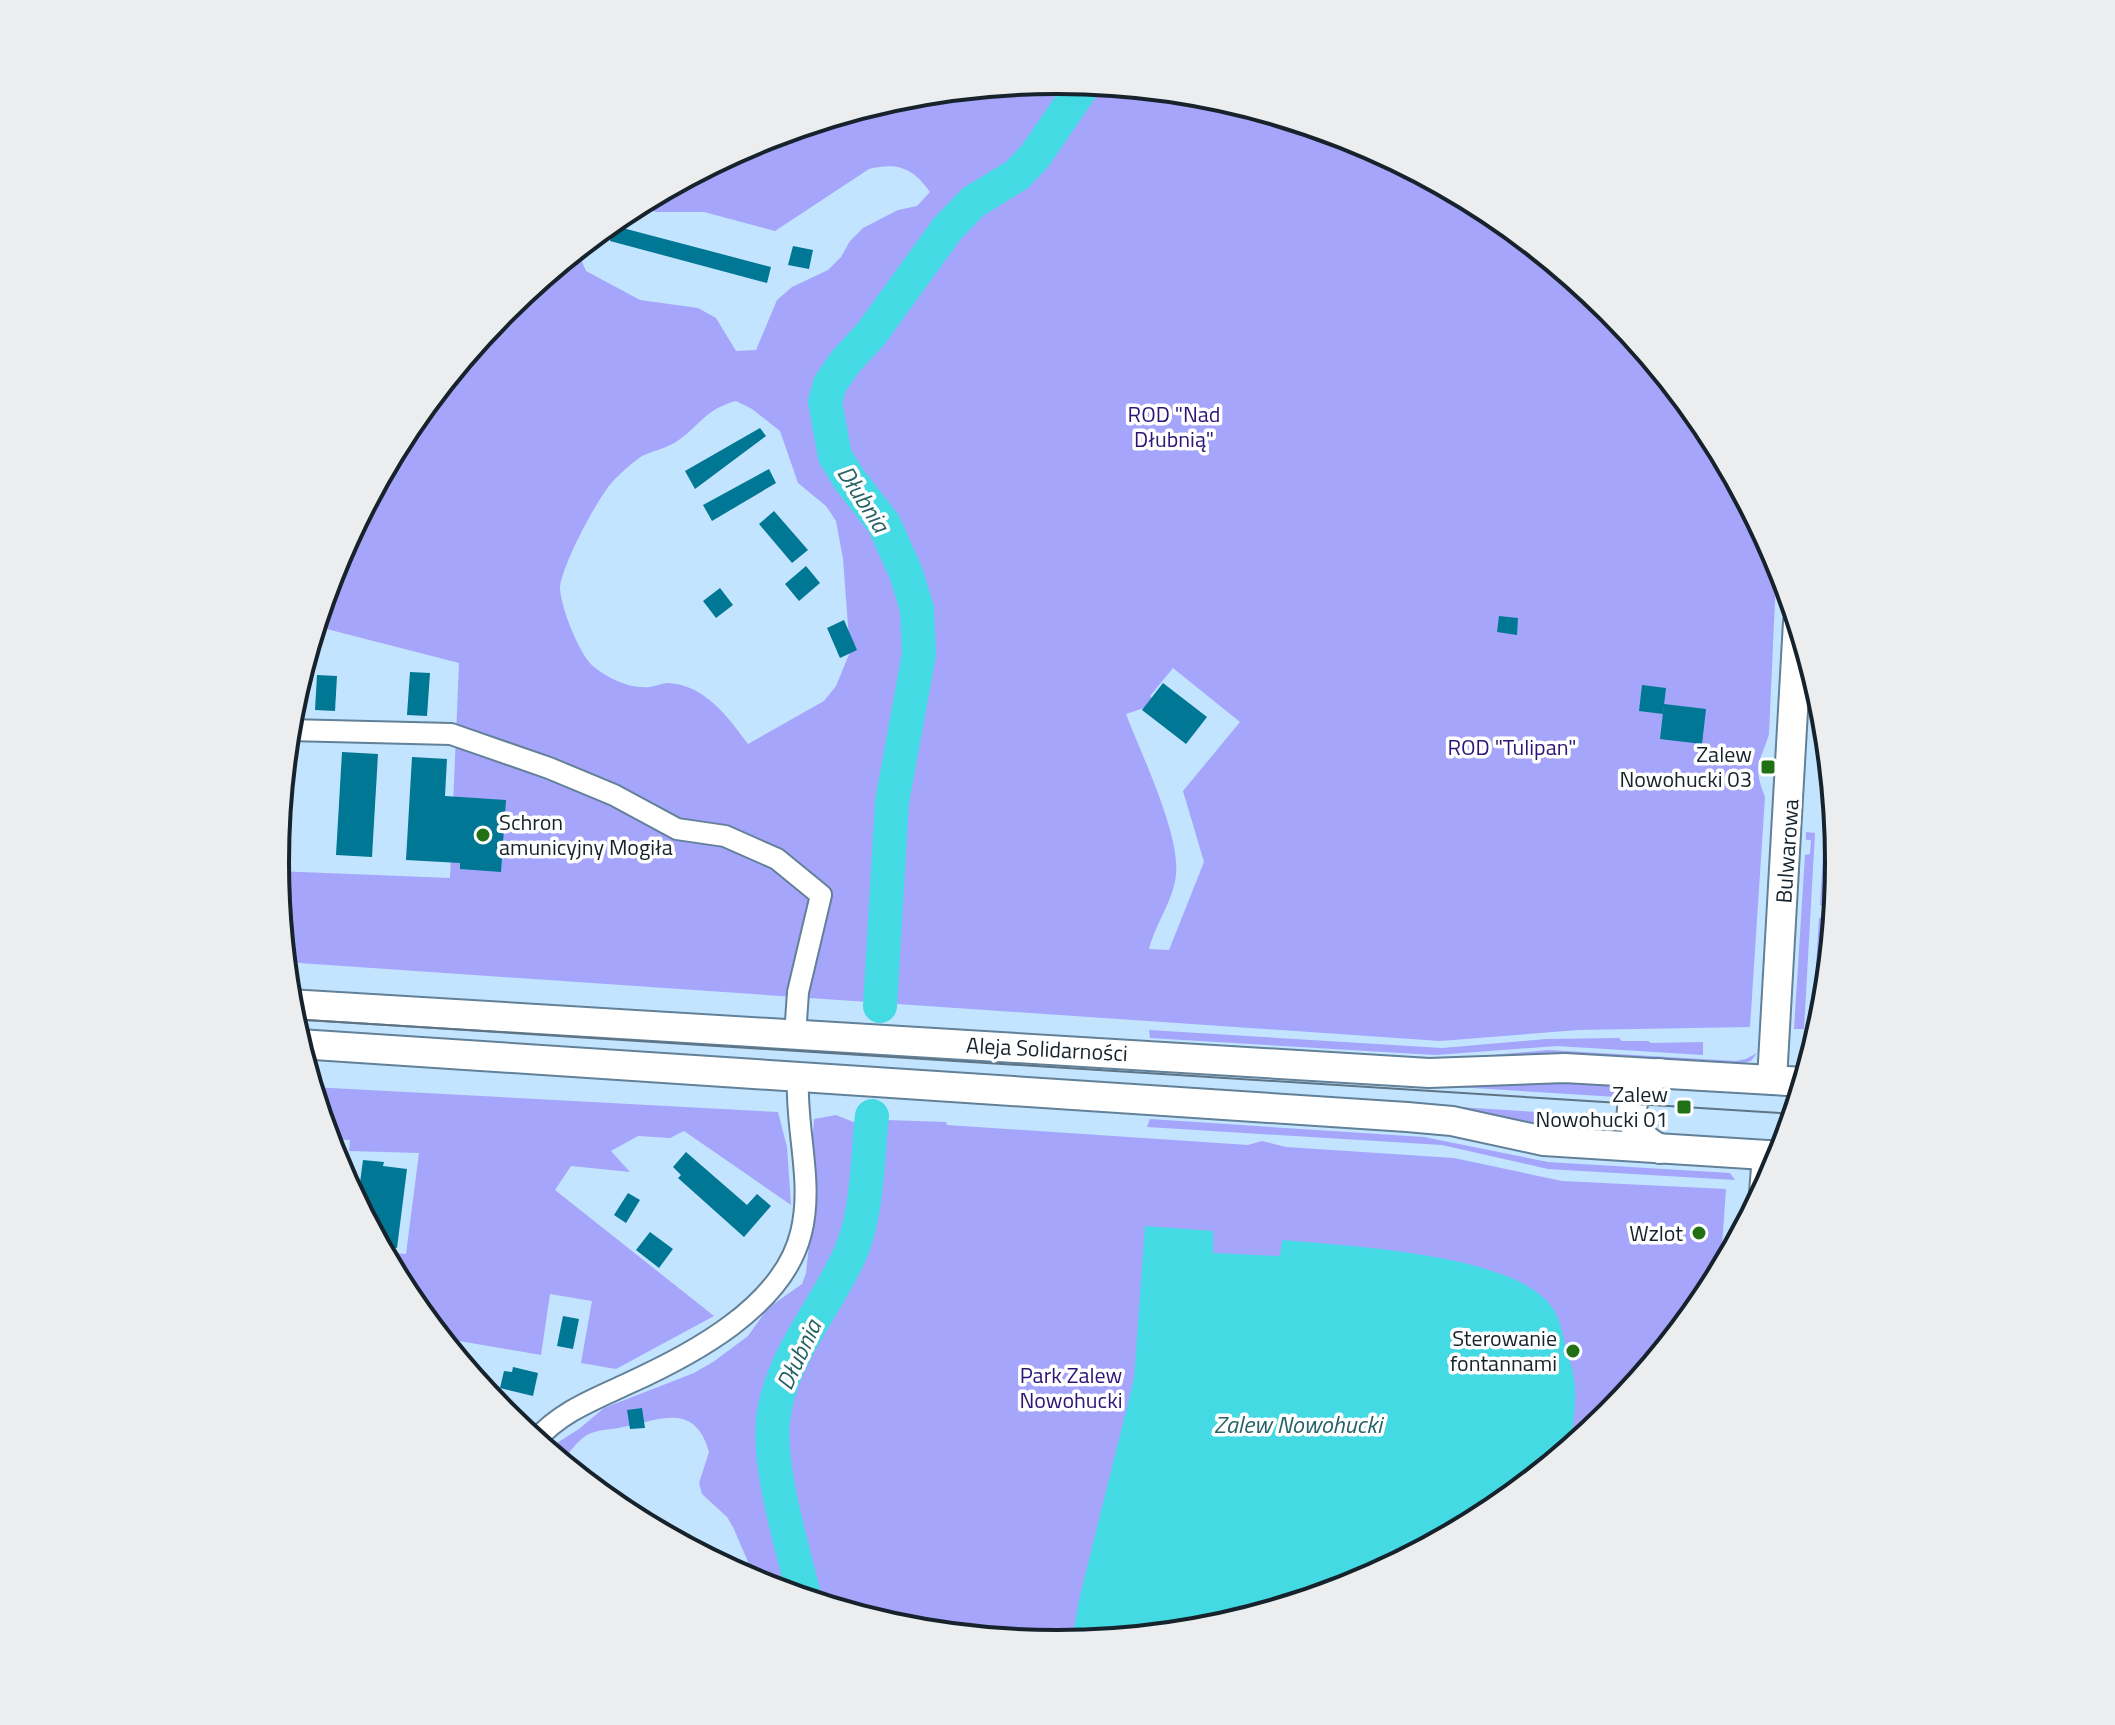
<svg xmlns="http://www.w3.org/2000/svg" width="2115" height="1725" font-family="'Titillium Web',sans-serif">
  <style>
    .green { fill: #a5a5fb; fill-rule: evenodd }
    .water { fill: #44dae4 }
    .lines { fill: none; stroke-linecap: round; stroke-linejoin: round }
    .river { stroke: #44dae4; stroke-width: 34 }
    .building { fill: #007794 }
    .street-casing { stroke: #628098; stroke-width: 24 }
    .secondary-casing { stroke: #628098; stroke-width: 32 }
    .street { stroke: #fff; stroke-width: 20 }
    .secondary { stroke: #fff; stroke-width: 28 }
    .tram { stroke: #5e7383; stroke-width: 2 }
    .poi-dot { fill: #217016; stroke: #fff; stroke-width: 3 }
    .labels { text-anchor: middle; stroke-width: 7; stroke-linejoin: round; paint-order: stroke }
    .park-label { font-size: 22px; fill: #2b1678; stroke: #fff }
    .poi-label { font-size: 22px; fill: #17232c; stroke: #fff; text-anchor: end }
    .street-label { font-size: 22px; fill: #17232c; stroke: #fff }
    .water-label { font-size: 24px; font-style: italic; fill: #266266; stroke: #fff }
    .rim { fill: none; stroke: #17232c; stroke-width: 4 }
  </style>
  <rect width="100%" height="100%" fill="#c3e4fe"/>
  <g class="green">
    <path d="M1058 80 1211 95 1357 140 1493 212 1611 310 1708 428 1777 556 1769 734C1760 764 1752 764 1765 797L1750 1027 1578 1030 1440 1041 285 962 276 871 450 878 459 663 315 626 335 563 407 427 505 309 577 250 586 271 640 300 698 308 716 318 736 351 756 350 777 300 792 287 828 270 841 257 850 241 863 228 898 210 917 206 930 192C913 168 898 162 869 169L775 231 704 212H657L631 207 758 139 905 95ZM736 401 752 409 780 431 798 483 826 506 836 521 843 559 850 652 836 686 824 701 748 744C728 717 705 685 668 683 662 683 656 686 650 687 630 689 609 679 594 667 579 655 561 607 560 589 560 568 599 495 614 480 622 472 633 462 642 456 653 451 666 448 676 442 700 426 705 409 736 401ZM1173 668 1240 722 1183 791 1204 862 1169 950 1149 949C1155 925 1174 899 1176 874 1180 833 1141 754 1126 714L1144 708 1152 698 1150 696Z"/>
    <polygon points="1829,754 1840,863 1835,911 1820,905"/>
    <polygon points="1806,832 1815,833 1804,1029 1794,1029 1805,855 1810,854 1811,840 1806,840"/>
    <polygon points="1825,916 1834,920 1825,1016 1820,1031 1812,1030 1819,918"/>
    <polygon points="1149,1030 1442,1048 1546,1039 1619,1038 1622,1041 1648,1041 1651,1043 1703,1042 1703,1055 1557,1046 1435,1055 1150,1038"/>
    <polygon points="1151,1042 1436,1060 1548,1050 1736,1061 1746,1059 1757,1053 1751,1061 1737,1065 1559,1054 1449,1061 1152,1044"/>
    <polygon points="910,1053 1538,1078 1625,1084 1617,1097"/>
    <polygon points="929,1074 1616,1117 1622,1132 1537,1126"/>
    <polygon points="312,1087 778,1112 787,1147 791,1205 684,1131 670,1138 638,1136 611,1151 630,1172 571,1166 555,1190 714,1316 616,1369 581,1363 592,1301 550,1294 541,1355 448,1339 447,1346 407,1297 383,1252 406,1254 419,1153 349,1151 350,1140 327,1139"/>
    <path d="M836 1115 856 1123 857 1119 946 1122 947 1125 1248 1145 1262 1141 1286 1147 1454 1158 1562 1181 1726 1189 1720 1275 1708 1298 1610 1416 1492 1513 1357 1586 1210 1630 1057 1645 904 1630 758 1585 733 1527 727 1517 702 1494 699 1483 709 1452C695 1401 659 1420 623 1427 610 1430 598 1429 587 1435 576 1442 569 1453 561 1463L551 1454 552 1448 560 1441 579 1429 604 1408 694 1373 713 1362 748 1336 768 1308 802 1284 806 1273 814 1200 810 1175 814 1119Z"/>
    <polygon points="1150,1119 1424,1137 1548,1162 1730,1173 1735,1180 1548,1169 1442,1145 1147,1127"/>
  </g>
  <path class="water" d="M1145 1226 1213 1231V1253L1280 1256 1282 1240C1345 1246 1512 1253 1551 1306 1559 1316 1561 1328 1564 1340 1568 1356 1574 1371 1575 1388 1576 1408 1572 1429 1570 1449L1492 1513 1357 1586 1210 1630 1071 1644 1080 1596 1134 1379Z"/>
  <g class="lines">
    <g class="river">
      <polyline points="880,1006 892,802 919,654 917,609 906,573 884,524 849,479 835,456 825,402 830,384 846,361 871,334 947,229 973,202 1017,175 1035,156 1085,83"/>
      <path d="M805 1600C793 1548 768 1471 773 1420 780 1357 825 1310 850 1254 868 1213 867 1160 872 1116"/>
    </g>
  </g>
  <g class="building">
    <polygon points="615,226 771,267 767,283 610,241"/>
    <polygon points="793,246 813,250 809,269 788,265"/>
    <polygon points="760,428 766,436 695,489 685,471"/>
    <polygon points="769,469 776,483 712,521 703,505"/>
    <polygon points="774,511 808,550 792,563 759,524"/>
    <polygon points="806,566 820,583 799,601 785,584"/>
    <polygon points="720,588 733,605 716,618 703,601"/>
    <polygon points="1499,616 1518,618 1517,635 1497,632"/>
    <polygon points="844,620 857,650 840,658 827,628"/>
    <polygon points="410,672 430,673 427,716 407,715"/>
    <polygon points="317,675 337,676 335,711 315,710"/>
    <polygon points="1163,683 1207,717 1186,744 1142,710"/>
    <polygon points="1642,685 1666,688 1663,714 1639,711"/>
    <polygon points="1664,704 1706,709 1702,744 1660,739"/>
    <polygon points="342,752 378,754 372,857 336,855"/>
    <polygon points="412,757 447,759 445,796 506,800 501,872 460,869 460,863 406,860"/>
    <polygon points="686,1152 747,1205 757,1194 771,1206 744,1237 678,1178 681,1175 673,1167"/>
    <polygon points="363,1160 384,1162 383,1166 407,1169 397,1248 379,1246 357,1205"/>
    <polygon points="628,1193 640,1200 626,1223 614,1215"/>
    <polygon points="650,1232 673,1249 659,1268 636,1250"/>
    <polygon points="563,1316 579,1319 573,1349 557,1346"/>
    <polygon points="513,1367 538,1373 533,1396 500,1388 504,1371 512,1372"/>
    <polygon points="642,1408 645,1428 630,1429 627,1410"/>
  </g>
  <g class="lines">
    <defs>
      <g id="street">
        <polyline points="288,730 451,734 549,768 614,795 677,829 725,836 777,859 821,895 798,992 795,1036"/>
        <path d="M535 1441C560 1412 593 1400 627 1384 691 1355 783 1307 801 1233 814 1182 795 1128 798 1076"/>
      </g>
      <g id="secondary">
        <polyline points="289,1004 1429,1073 1565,1068 1805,1082"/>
        <polyline points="299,1044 1407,1117 1452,1121 1544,1141 1782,1156"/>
        <path d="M1659 1073C1624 1095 1621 1129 1660 1149"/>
        <polyline points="1772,1080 1798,622"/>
        <polyline points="1764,1193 1767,1155"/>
      </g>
    </defs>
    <use href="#street" class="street-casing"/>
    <use href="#secondary" class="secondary-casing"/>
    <use href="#street" class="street"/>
    <use href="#secondary" class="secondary"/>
    <polyline class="tram" points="291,1019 1795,1114"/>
  </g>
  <g class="poi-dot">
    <rect x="1760" y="759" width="16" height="16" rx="4"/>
    <circle cx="483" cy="835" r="8"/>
    <rect x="1676" y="1099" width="16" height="16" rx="4"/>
    <circle cx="1699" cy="1233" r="8"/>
    <circle cx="1573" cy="1351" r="8"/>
  </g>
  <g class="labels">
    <g class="park-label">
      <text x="1174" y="422">ROD "Nad<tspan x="1174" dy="25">Dłubnią"</tspan></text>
      <text x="1512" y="755">ROD "Tulipan"</text>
      <text x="1071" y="1383">Park Zalew<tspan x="1071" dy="25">Nowohucki</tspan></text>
    </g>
    <g class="poi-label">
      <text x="1752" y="762">Zalew<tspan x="1752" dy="25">Nowohucki 03</tspan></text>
      <text x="499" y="830" text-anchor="start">Schron<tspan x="499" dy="25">amunicyjny Mogiła</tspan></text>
      <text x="1668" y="1102">Zalew<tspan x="1668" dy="25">Nowohucki 01</tspan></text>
      <text x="1683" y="1241">Wzlot</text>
      <text x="1557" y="1346">Sterowanie<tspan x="1557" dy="25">fontannami</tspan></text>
    </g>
    <g class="street-label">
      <text transform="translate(1787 851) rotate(-86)" y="8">Bulwarowa</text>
      <text transform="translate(1047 1049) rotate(3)" y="8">Aleja Solidarności</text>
    </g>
    <g class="water-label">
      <text transform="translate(863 499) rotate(57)" y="8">Dłubnia</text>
      <text transform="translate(799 1355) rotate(-65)" y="8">Dłubnia</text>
      <text x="1298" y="1433">Zalew Nowohucki</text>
    </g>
  </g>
  <path d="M0 0H2115V1725H0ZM289 862a768 768 0 1 1 1536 0a768 768 0 1 1-1536 0Z" fill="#ecedee" fill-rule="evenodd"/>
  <path class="rim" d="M289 862a768 768 0 1 1 1536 0a768 768 0 1 1-1536 0Z"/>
</svg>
